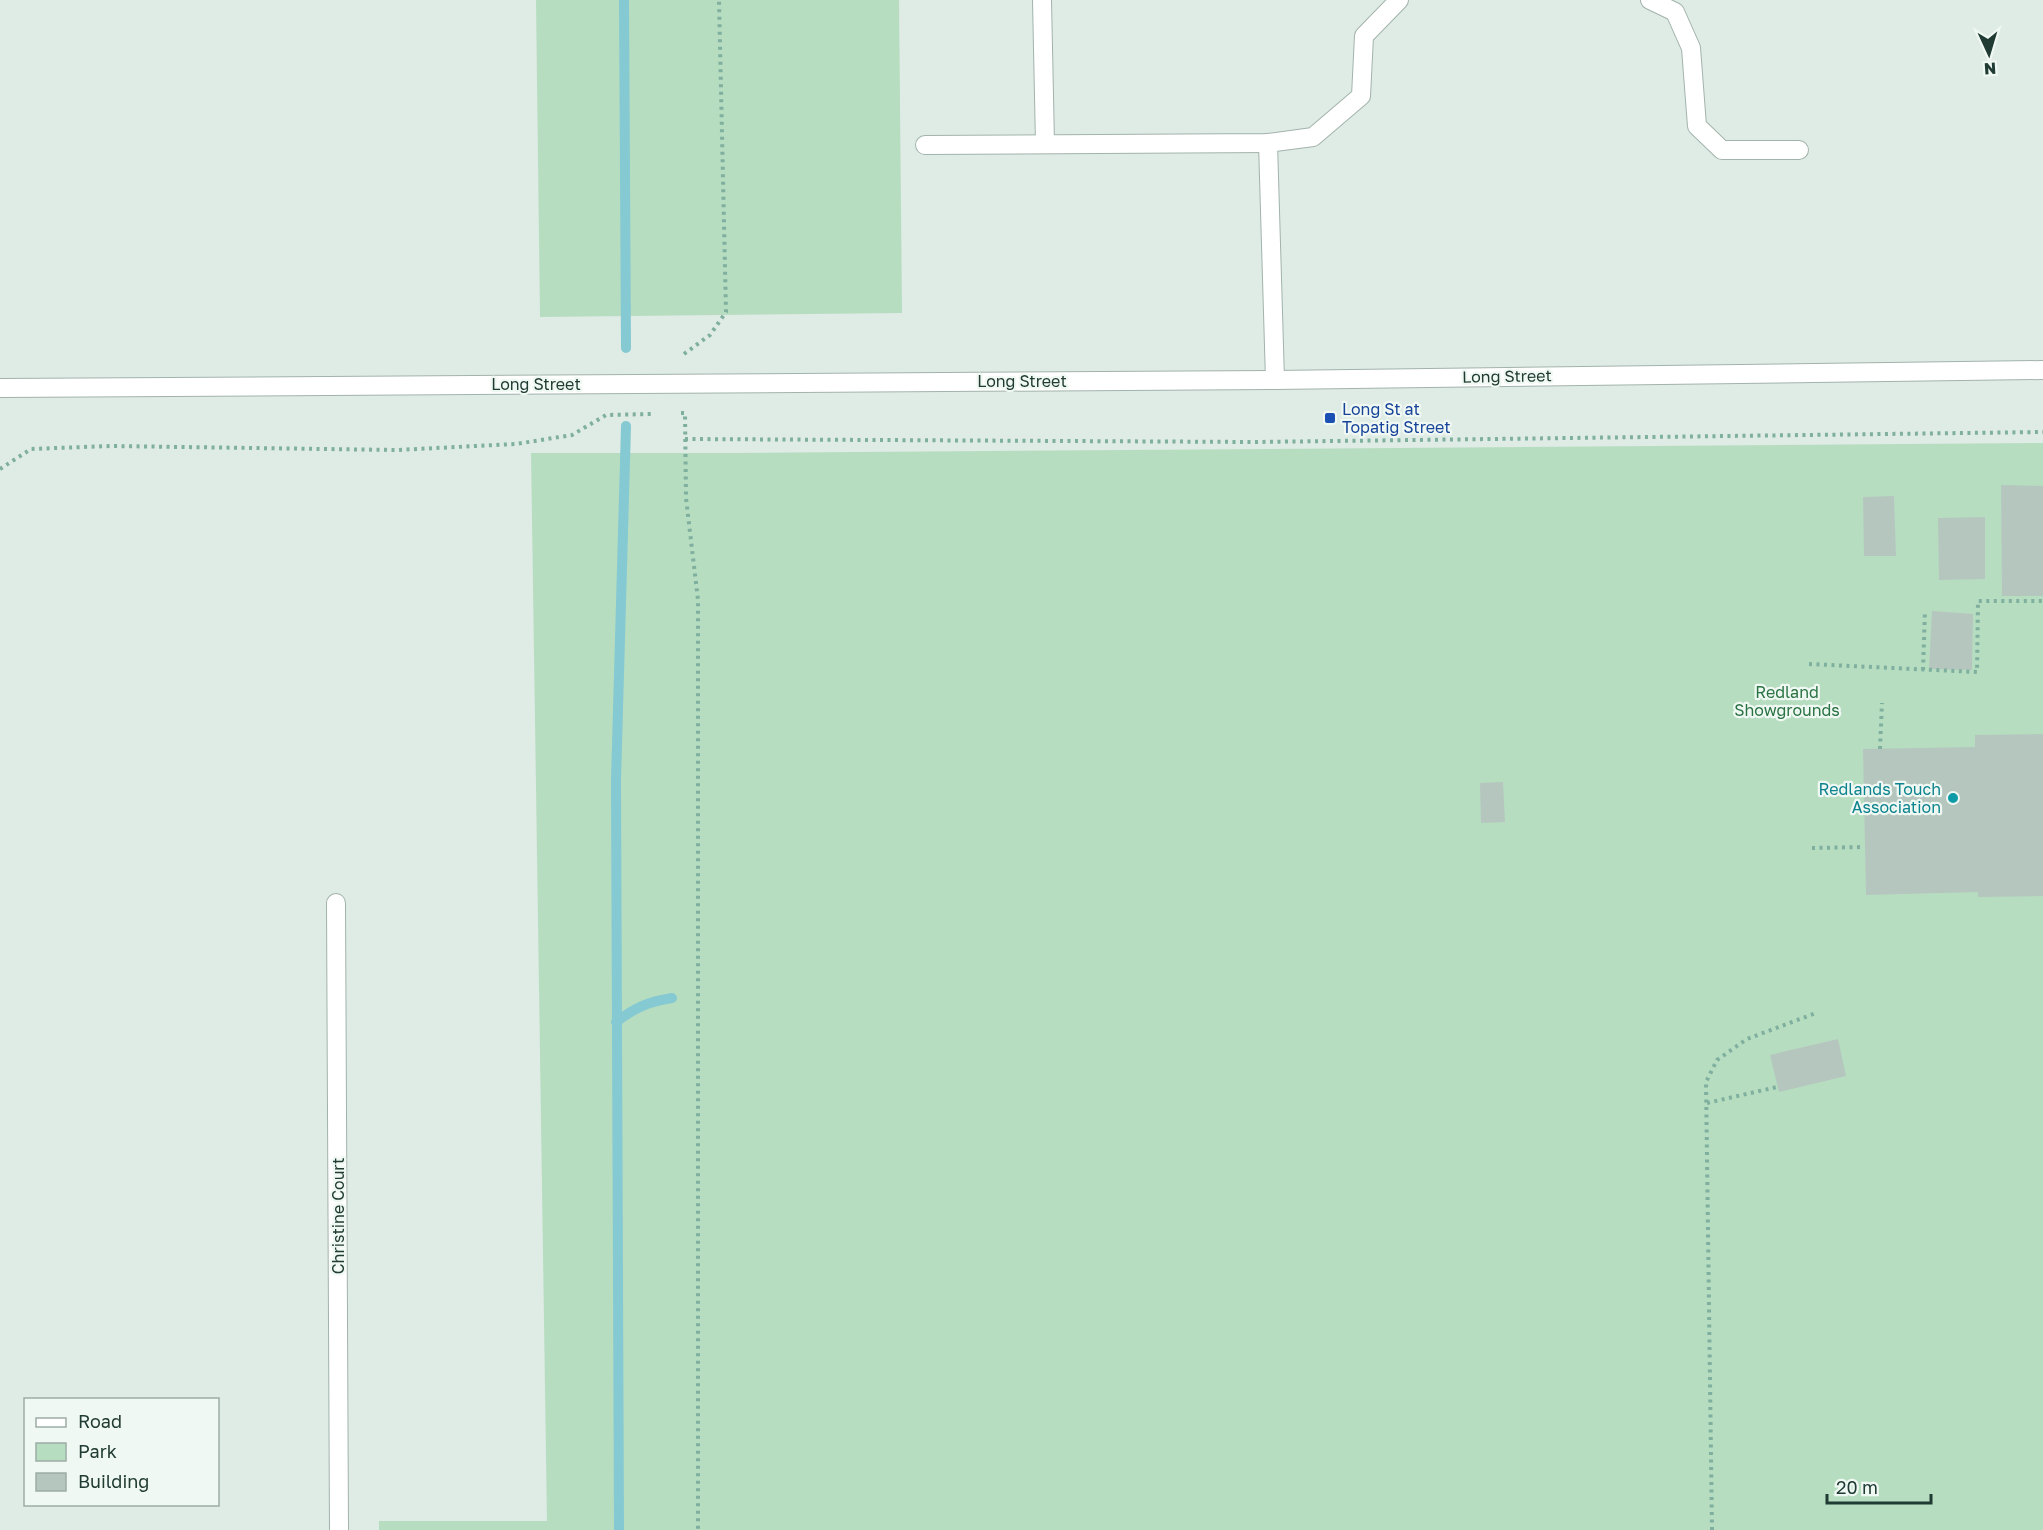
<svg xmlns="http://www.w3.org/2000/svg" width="2043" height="1530" font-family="'Golos Text',sans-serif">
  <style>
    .green { fill: #b7ddc0 }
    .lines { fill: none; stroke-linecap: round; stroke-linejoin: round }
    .stream { stroke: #85c9d2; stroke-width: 10 }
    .building { fill: #b5c6be }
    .lane-casing { stroke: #a2b3ac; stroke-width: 20 }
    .street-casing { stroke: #a2b3ac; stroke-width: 20 }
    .path { stroke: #7faf9e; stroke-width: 4; stroke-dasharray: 3 4.5; stroke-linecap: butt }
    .lane { stroke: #fff; stroke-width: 18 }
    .street { stroke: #fff; stroke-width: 18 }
    .transit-dot { fill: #1a4fb4; stroke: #f0f8f3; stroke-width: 2 }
    .culture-dot { fill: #0f9aa8; stroke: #f0f8f3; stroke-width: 2 }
    .labels { text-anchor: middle; stroke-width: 4.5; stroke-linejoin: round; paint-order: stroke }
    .street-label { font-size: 16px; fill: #203b33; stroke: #f0f8f3 }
    .transit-label { font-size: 16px; fill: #164399; stroke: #f0f8f3; text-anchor: start }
    .park-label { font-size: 16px; fill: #297343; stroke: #f0f8f3 }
    .culture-label { font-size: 16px; fill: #0d838f; stroke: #f0f8f3; text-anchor: end }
  </style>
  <rect width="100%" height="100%" fill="#dfebe5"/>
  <g class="green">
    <polygon points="536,0 899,0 902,313 540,317"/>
    <polygon points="2043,443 2043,1530 379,1530 379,1521 547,1521 531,453 735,453"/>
  </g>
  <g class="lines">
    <g class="stream">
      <polyline points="624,0 626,348"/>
      <path d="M616 1022C636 1007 648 1002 672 998"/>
      <polyline points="619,1530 616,780 626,426"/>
    </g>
  </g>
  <g class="building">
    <polygon points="2001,485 2043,486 2043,596 2002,596"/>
    <polygon points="1894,496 1896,556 1864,556 1863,497"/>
    <polygon points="1985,517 1985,579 1939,580 1938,518"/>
    <polygon points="1932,611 1973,614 1972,670 1929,669"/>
    <polygon points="2043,734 2043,896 1978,897 1978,892 1866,895 1863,749 1975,747 1975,735"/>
    <polygon points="1503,782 1505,822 1481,823 1480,783"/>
    <polygon points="1838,1039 1846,1076 1779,1092 1770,1055"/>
  </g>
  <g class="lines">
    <defs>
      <g id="lane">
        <polyline points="1042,0 1045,144"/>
        <polyline points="1650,0 1675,12 1691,48 1697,126 1722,150 1799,150"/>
        <polyline points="1268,143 1275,380"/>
        <polyline points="925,145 1268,143 1313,137 1361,96 1364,36 1399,0"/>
      </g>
      <g id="street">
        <polyline points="0,388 1275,380 2043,370"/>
        <polyline points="336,903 339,1530"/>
      </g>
    </defs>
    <use href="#lane" class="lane-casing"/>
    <use href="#street" class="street-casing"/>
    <g class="path">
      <polyline points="684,354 710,335 726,312 719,0"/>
      <polyline points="681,413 685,413 686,498 698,600 698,1530"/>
      <polyline points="685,439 1255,442 2043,432"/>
      <polyline points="0,469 31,449 110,446 397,450 516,444 572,435 606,415 653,414"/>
      <polyline points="1809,664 1977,672 1978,601 2043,601"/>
      <polyline points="1923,670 1925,610"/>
      <polyline points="1880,749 1882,703"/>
      <polyline points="1812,848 1864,847"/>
      <polyline points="1707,1103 1777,1087"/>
      <polyline points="1712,1530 1706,1082 1717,1060 1747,1039 1816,1013"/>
    </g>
    <use href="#lane" class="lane"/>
    <use href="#street" class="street"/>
  </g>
  <rect class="transit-dot" x="1324" y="412" width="12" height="12" rx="3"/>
  <circle class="culture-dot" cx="1953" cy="798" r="6"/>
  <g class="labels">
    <g class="street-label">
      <text transform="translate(1507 376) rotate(-1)" y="6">Long Street</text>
      <text x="1022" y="387">Long Street</text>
      <text x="536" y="390">Long Street</text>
      <text transform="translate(338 1216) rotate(-90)" y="6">Christine Court</text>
    </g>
    <g class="transit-label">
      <text x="1342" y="415">Long St at<tspan x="1342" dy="18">Topatig Street</tspan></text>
    </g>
    <g class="park-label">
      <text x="1787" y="698">Redland<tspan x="1787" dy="18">Showgrounds</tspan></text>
    </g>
    <g class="culture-label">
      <text x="1941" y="795">Redlands Touch<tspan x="1941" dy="18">Association</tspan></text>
    </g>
  </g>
  <rect x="24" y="1398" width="195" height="108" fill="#f0f8f3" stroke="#9daca6" stroke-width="1.5"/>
  <rect x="36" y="1418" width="30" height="9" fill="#ffffff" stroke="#9daca6" stroke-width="1.5"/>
  <text x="78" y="1428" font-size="18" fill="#203b33">Road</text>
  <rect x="36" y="1443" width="30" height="18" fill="#b7ddc0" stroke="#9daca6" stroke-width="1.5"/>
  <text x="78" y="1458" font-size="18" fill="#203b33">Park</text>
  <rect x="36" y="1473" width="30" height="18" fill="#b5c6be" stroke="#9daca6" stroke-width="1.5"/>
  <text x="78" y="1488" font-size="18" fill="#203b33">Building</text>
  <g transform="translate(1989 54) rotate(176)" stroke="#f0f8f3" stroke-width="4.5" paint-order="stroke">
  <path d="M0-4.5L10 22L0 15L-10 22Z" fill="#203b33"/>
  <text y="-9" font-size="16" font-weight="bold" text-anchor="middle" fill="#203b33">N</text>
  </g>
  <path d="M1827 1494v9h104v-9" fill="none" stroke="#203b33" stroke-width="3"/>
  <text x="1836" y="1494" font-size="18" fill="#203b33" stroke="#f0f8f3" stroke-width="4.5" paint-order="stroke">20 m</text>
</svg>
